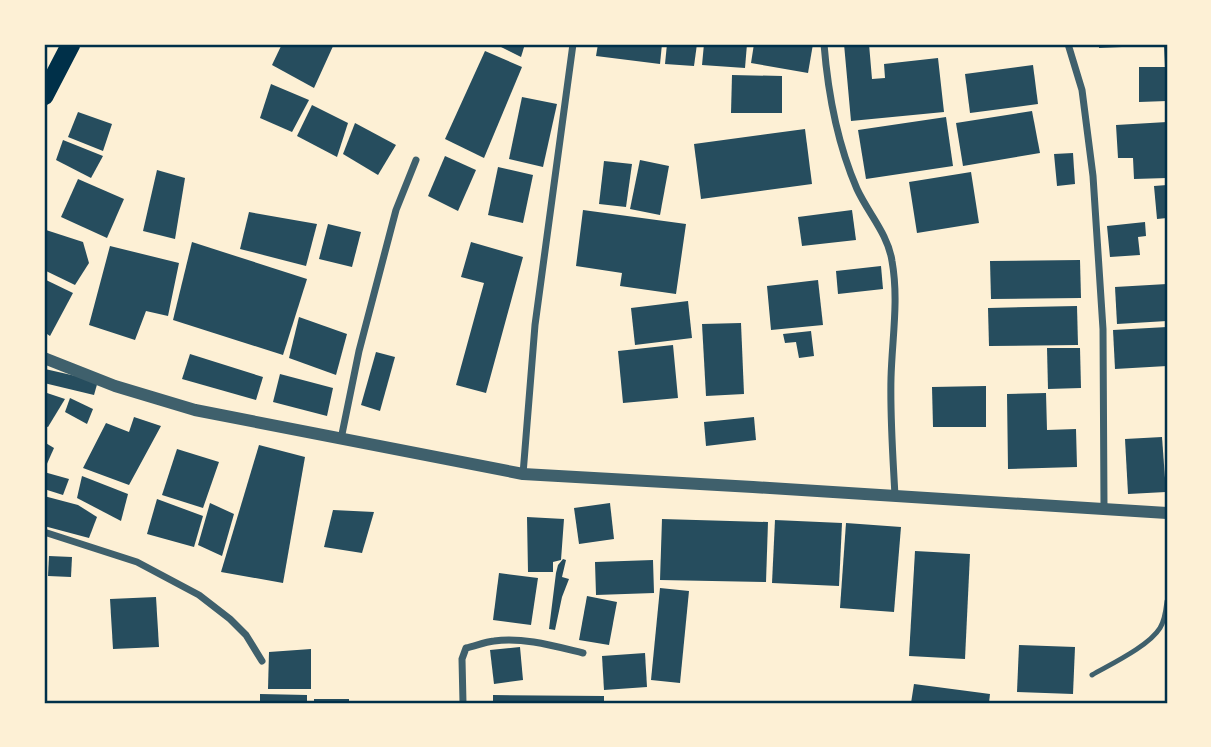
<svg xmlns="http://www.w3.org/2000/svg" width="1211" height="747" font-family="Ubuntu,sans-serif">
  <style>
    .building { fill: #264d5e }
    .lines { fill: none; stroke-linecap: round; stroke-linejoin: round }
    .service { stroke: #3f606c; stroke-width: 5 }
    .minor { stroke: #3f606c; stroke-width: 7 }
    .tertiary { stroke: #3f606c; stroke-width: 12 }
    .trunk { stroke: #003049; stroke-width: 19 }
    .neatline { fill: none; stroke: #003049; stroke-width: 2.5 }
  </style>
  <rect width="100%" height="100%" fill="#fdf0d5"/>
  <g class="building">
    <polygon points="282,44 334,44 314,88 272,65"/>
    <polygon points="495,44 525,44 521,57"/>
    <polygon points="598,44 662,44 660,64 596,56"/>
    <polygon points="667,44 697,44 694,66 665,64"/>
    <polygon points="704,44 747,44 745,68 702,65"/>
    <polygon points="754,44 813,44 808,73 751,63"/>
    <polygon points="844,44 869,44 872,79 885,78 884,64 938,58 944,112 851,121"/>
    <polygon points="1099,44 1145,44 1145,46 1099,48"/>
    <polygon points="1164,46 1167,46 1167,101 1139,102 1139,67 1165,67"/>
    <polygon points="485,51 522,67 484,158 445,139"/>
    <polygon points="1033,65 1038,104 970,113 965,74"/>
    <polygon points="732,75 782,76 782,113 731,113"/>
    <polygon points="271,84 309,100 292,132 260,118"/>
    <polygon points="522,97 557,104 543,167 509,159"/>
    <polygon points="312,105 348,123 337,157 297,136"/>
    <polygon points="1032,111 1040,153 963,166 956,123"/>
    <polygon points="78,112 112,124 103,151 68,137"/>
    <polygon points="946,117 953,166 866,179 858,130"/>
    <polygon points="1167,122 1167,178 1134,179 1133,158 1118,158 1116,125"/>
    <polygon points="355,123 396,145 378,175 343,154"/>
    <polygon points="805,129 812,184 701,199 694,144"/>
    <polygon points="63,140 103,156 91,178 56,160"/>
    <polygon points="1073,153 1075,184 1057,186 1054,154"/>
    <polygon points="445,156 476,170 458,211 428,196"/>
    <polygon points="640,160 669,166 660,215 630,209"/>
    <polygon points="604,161 632,164 626,207 599,204"/>
    <polygon points="498,167 533,175 523,223 488,215"/>
    <polygon points="157,170 185,178 175,239 143,231"/>
    <polygon points="971,172 979,223 917,233 909,182"/>
    <polygon points="78,179 124,199 107,238 61,217"/>
    <polygon points="1167,185 1167,218 1157,219 1154,186"/>
    <polygon points="583,210 686,224 676,294 620,286 622,273 576,266"/>
    <polygon points="852,210 856,240 802,246 798,217"/>
    <polygon points="249,212 317,224 306,266 240,249"/>
    <polygon points="1145,222 1146,236 1138,237 1140,255 1110,257 1107,226"/>
    <polygon points="328,224 361,232 352,267 319,259"/>
    <polygon points="46,230 83,242 89,263 75,285 44,270 44,235"/>
    <polygon points="192,242 307,279 283,355 173,320"/>
    <polygon points="471,242 523,257 486,393 456,385 484,283 461,277"/>
    <polygon points="110,246 179,263 168,316 146,311 135,340 89,325"/>
    <polygon points="1080,260 1081,298 991,299 990,261"/>
    <polygon points="881,266 883,289 838,294 836,271"/>
    <polygon points="44,279 73,293 50,336 44,332"/>
    <polygon points="818,280 823,325 771,330 767,286"/>
    <polygon points="1167,284 1167,321 1117,324 1115,287"/>
    <polygon points="688,301 692,338 635,345 631,308"/>
    <polygon points="1077,306 1078,345 989,346 988,308"/>
    <polygon points="299,317 347,334 336,375 289,358"/>
    <polygon points="741,323 744,394 706,396 702,324"/>
    <polygon points="1167,327 1167,366 1115,369 1113,330"/>
    <polygon points="811,331 814,356 799,358 796,342 785,343 783,334"/>
    <polygon points="673,345 678,398 623,403 618,351"/>
    <polygon points="1047,348 1080,348 1081,388 1048,389"/>
    <polygon points="376,352 395,357 380,411 361,405"/>
    <polygon points="190,354 263,377 256,400 182,379"/>
    <polygon points="45,369 98,381 94,395 44,383"/>
    <polygon points="280,374 333,388 327,416 273,402"/>
    <polygon points="986,386 986,427 933,427 932,387"/>
    <polygon points="44,392 65,399 48,427 44,426"/>
    <polygon points="1046,393 1047,430 1076,429 1077,467 1008,469 1007,394"/>
    <polygon points="70,398 93,409 87,424 65,412"/>
    <polygon points="134,417 161,426 129,485 83,468 106,423 129,432"/>
    <polygon points="754,417 756,440 706,446 704,422"/>
    <polygon points="1162,437 1166,492 1128,494 1125,439"/>
    <polygon points="44,442 54,448 46,466 44,465"/>
    <polygon points="259,445 305,457 283,583 221,572"/>
    <polygon points="177,449 219,462 203,508 162,495"/>
    <polygon points="44,472 69,479 63,495 44,489"/>
    <polygon points="82,476 128,494 121,521 77,498"/>
    <polygon points="44,496 78,505 97,517 89,538 44,526"/>
    <polygon points="157,499 203,516 194,547 147,534"/>
    <polygon points="210,503 234,514 222,556 198,545"/>
    <polygon points="610,503 614,539 579,544 574,508"/>
    <polygon points="333,510 374,512 362,553 324,547"/>
    <polygon points="527,517 564,519 561,560 553,562 553,572 528,572"/>
    <polygon points="662,519 768,522 766,582 660,580"/>
    <polygon points="775,520 842,523 839,586 772,583"/>
    <polygon points="846,523 901,527 894,612 840,608"/>
    <polygon points="915,551 970,554 965,659 909,656"/>
    <polygon points="49,556 72,557 71,577 48,576"/>
    <polygon points="563,559 566,560 562,577 569,579 562,597 555,630 549,629 556,573 558,565"/>
    <polygon points="653,560 654,593 596,595 595,562"/>
    <polygon points="499,573 538,578 531,625 493,620"/>
    <polygon points="660,588 689,591 680,683 651,680"/>
    <polygon points="587,596 617,602 609,645 579,640"/>
    <polygon points="156,597 159,647 113,649 110,599"/>
    <polygon points="1019,645 1075,647 1073,694 1017,692"/>
    <polygon points="520,647 523,680 494,684 490,650"/>
    <polygon points="311,649 311,689 268,689 269,652"/>
    <polygon points="645,653 647,687 604,690 602,656"/>
    <polygon points="914,684 990,694 989,703 911,703"/>
    <polygon points="260,694 307,695 307,703 260,703"/>
    <polygon points="493,695 604,696 604,703 493,703"/>
    <rect x="314" y="699" width="35" height="4"/>
  </g>
  <g class="lines">
    <path class="service" d="M1092 675C1111 664 1149 646 1160 628 1165 620 1166 610 1167 601"/>
    <g class="minor">
      <path d="M824 44C828 94 837 143 857 189 868 213 888 234 892 261 899 300 892 339 891 378 890 418 893 457 895 496"/>
      <polyline points="1068,44 1082,90 1093,176 1103,329 1104,508"/>
      <polyline points="341,439 359,351 396,210 416,160"/>
      <polyline points="523,474 535,325 573,44"/>
      <polyline points="44,532 137,562 199,595 230,619 246,635 262,661"/>
      <path d="M463 703 462 659 466 648C475 646 485 642 494 641 523 637 554 646 583 653"/>
    </g>
    <polyline class="tertiary" points="44,358 115,386 195,410 523,474 753,487 1167,513"/>
    <polyline class="trunk" points="44,96 71,44"/>
  </g>
  <rect width="1211" height="747" fill="none" stroke="#fdf0d5" stroke-width="91"/>
  <rect x="46" y="46" width="1120" height="656" class="neatline"/>
</svg>
